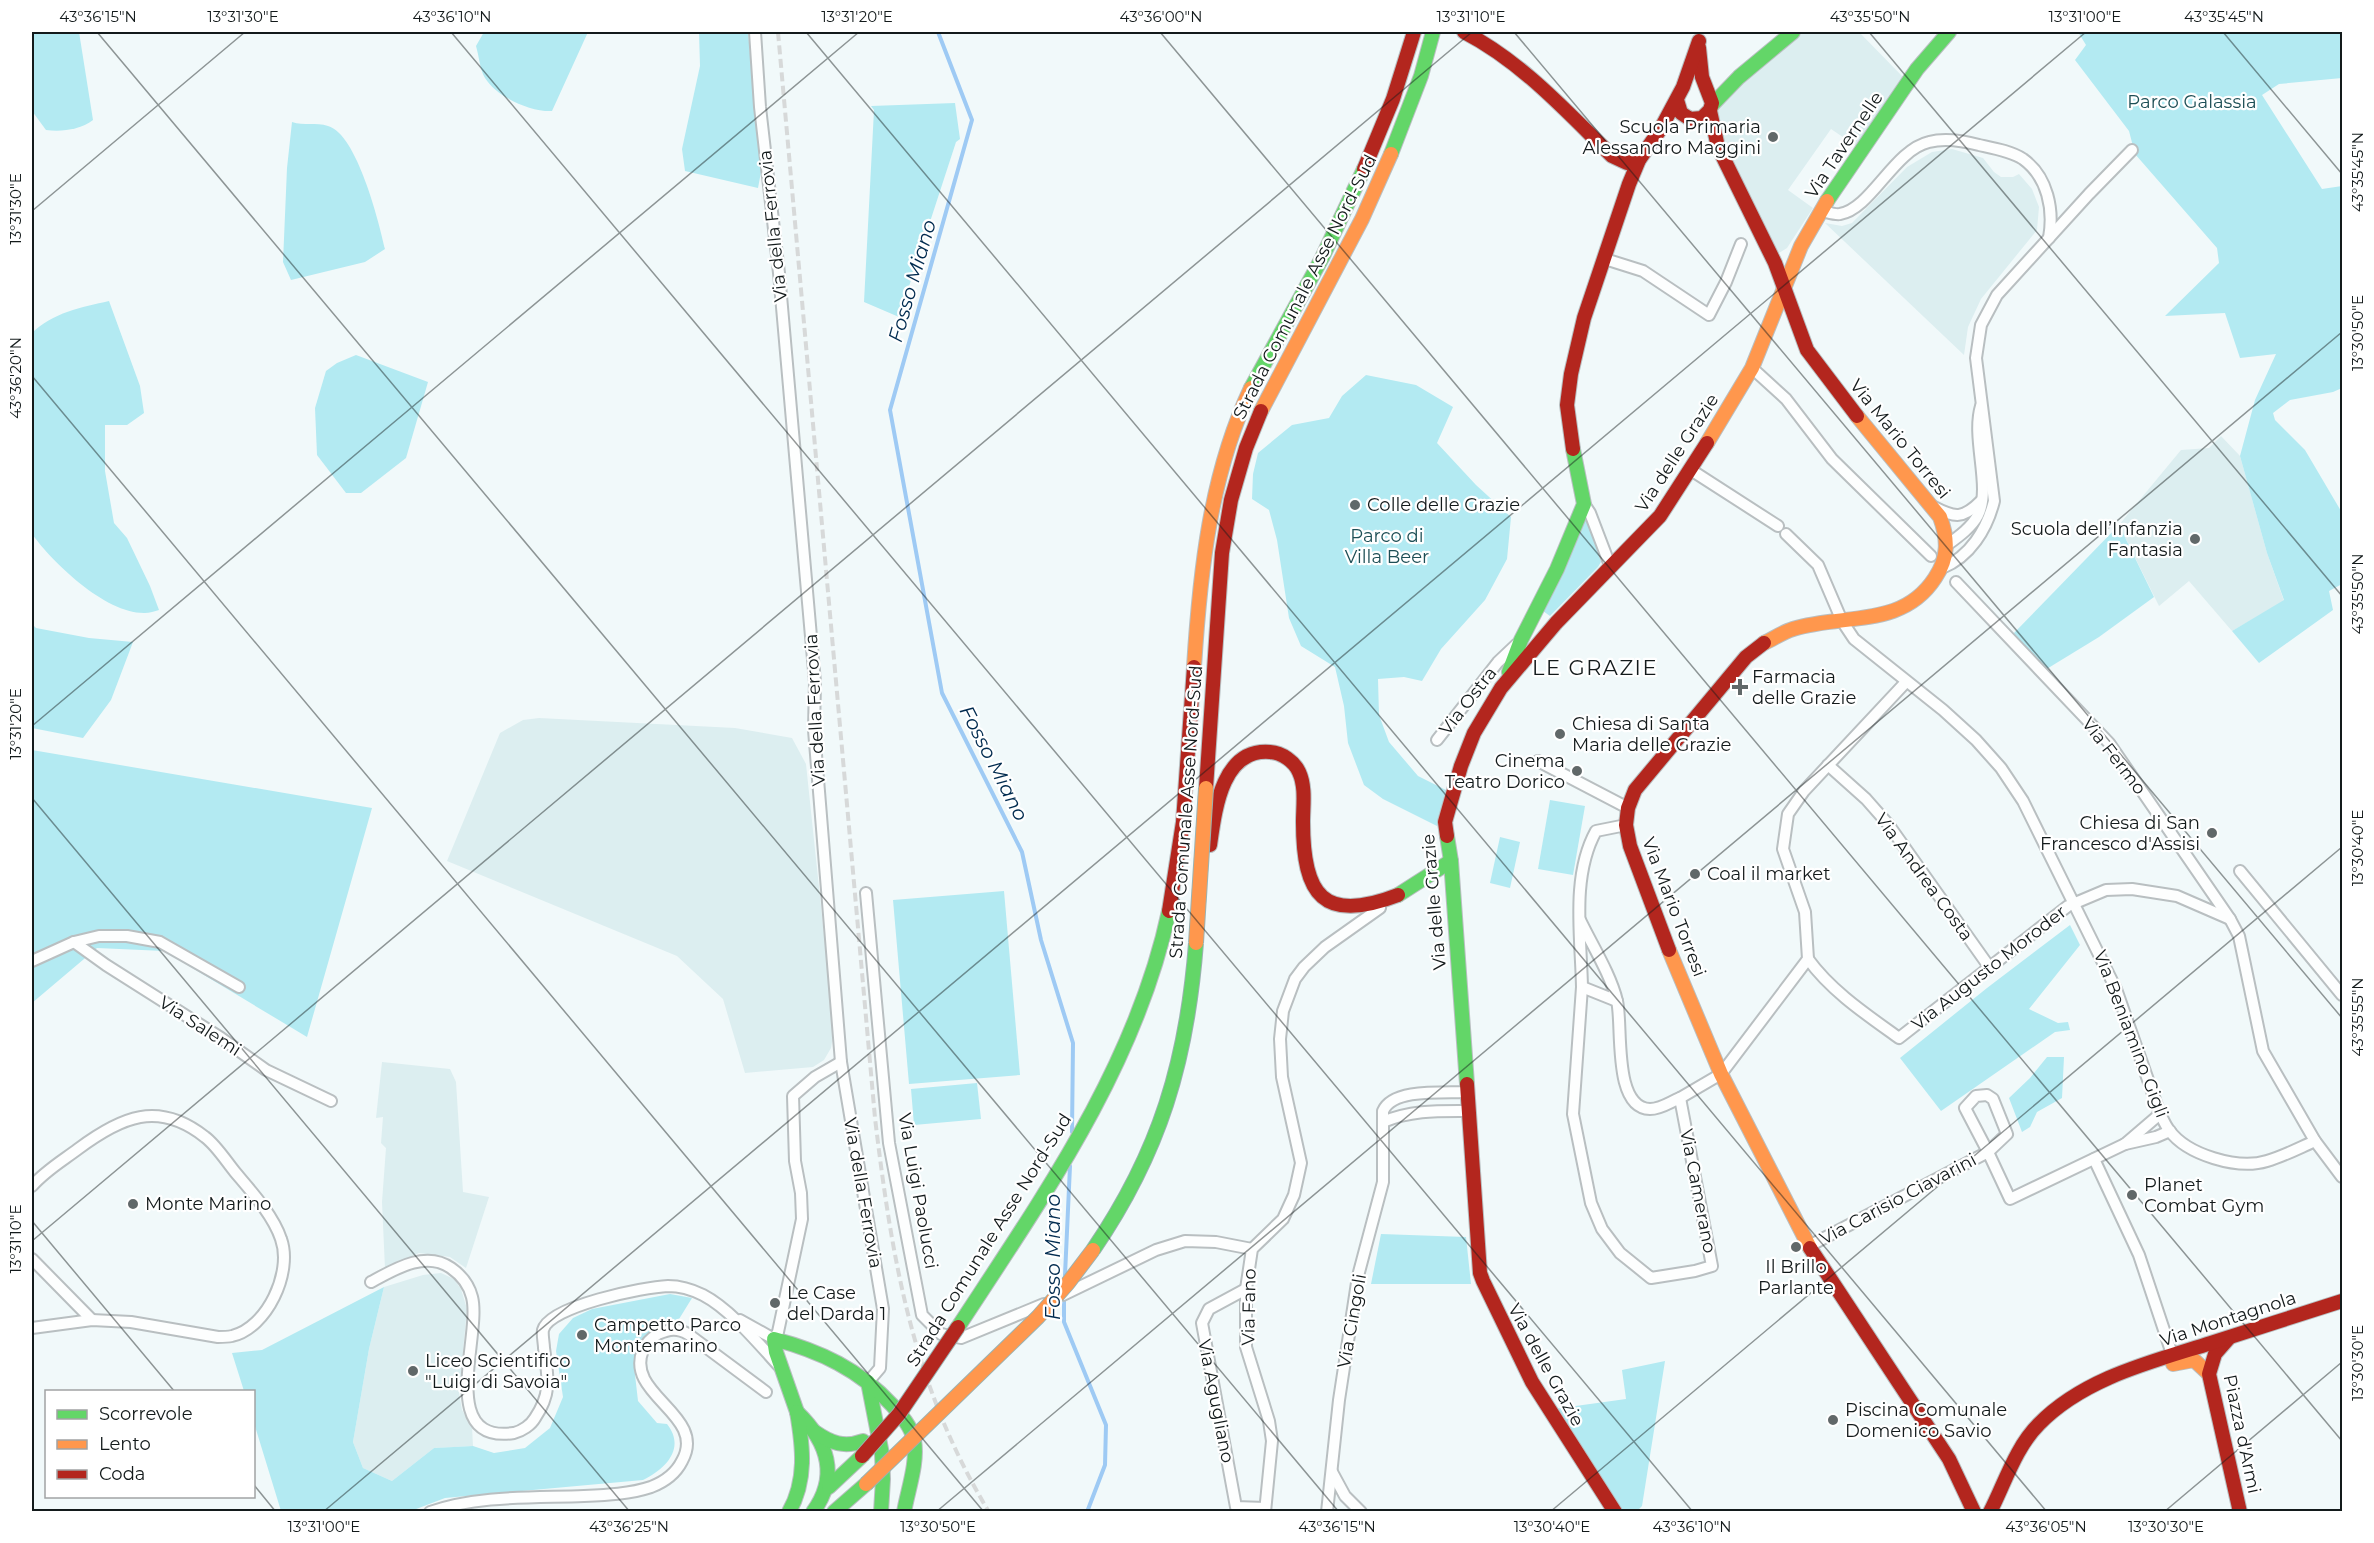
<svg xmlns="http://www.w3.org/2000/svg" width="2374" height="1543" font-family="Montserrat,sans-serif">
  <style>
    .built { fill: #dceef0 }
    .green { fill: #b3eaf2 }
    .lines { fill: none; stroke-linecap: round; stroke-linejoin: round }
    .stream { stroke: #9ecaf4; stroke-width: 4 }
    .street-casing { stroke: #b9bfc1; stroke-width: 14 }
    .fast-casing { stroke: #b9bfc1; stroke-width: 16 }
    .slow-casing { stroke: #b9bfc1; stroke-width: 16 }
    .jam-casing { stroke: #b9bfc1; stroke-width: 16 }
    .street { stroke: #fdfefe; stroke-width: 10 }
    .fast { stroke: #63d668; stroke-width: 14 }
    .slow { stroke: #ff974d; stroke-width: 14 }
    .jam { stroke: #b3261e; stroke-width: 14 }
    .rail { stroke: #d7d9d9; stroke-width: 4; stroke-dasharray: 9 4.5; stroke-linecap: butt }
    .fast-bridge-casing { stroke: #9bb2b1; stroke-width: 16; stroke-linecap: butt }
    .slow-bridge-casing { stroke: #9bb2b1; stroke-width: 16; stroke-linecap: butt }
    .jam-bridge-casing { stroke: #9bb2b1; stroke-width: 16; stroke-linecap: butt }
    .fast-bridge { stroke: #63d668; stroke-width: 14 }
    .slow-bridge { stroke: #ff974d; stroke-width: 14 }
    .jam-bridge { stroke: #b3261e; stroke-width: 14 }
    .ticks { fill: none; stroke: #131a1b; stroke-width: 1.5; stroke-opacity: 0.45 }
    .poi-dot { fill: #616869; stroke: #fff; stroke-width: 2 }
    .labels { text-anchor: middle; stroke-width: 4.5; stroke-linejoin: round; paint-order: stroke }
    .park-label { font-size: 18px; fill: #1d4f56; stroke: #fff }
    .poi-label { font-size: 18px; fill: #131a1b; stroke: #fff; text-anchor: start }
    .street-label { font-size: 18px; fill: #131a1b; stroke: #fff }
    .water-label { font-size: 20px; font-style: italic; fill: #002b4f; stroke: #fff }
    .quarter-label { font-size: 21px; letter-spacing: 1.5px; fill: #131a1b; stroke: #fff }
    .neatline { fill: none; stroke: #131a1b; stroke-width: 2 }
    .ticks-label { font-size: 15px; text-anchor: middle; fill: #131a1b }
  </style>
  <rect width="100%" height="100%" fill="#f1f9fa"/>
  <g class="built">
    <polygon points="1801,32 1859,32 1903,77 1856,146 1831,129 1788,190 1813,208 1787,248 1779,253 1772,251 1716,126 1716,114 1720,101"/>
    <polygon points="1952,149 1983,158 1994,172 2001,177 2013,177 2019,174 2032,189 2039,207 2037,230 1981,299 1968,327 1964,355 1825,223 1842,226 1852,223 1907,167 1932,152"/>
    <polygon points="2221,436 2240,456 2267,553 2284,601 2232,631 2189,581 2159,606 2119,525 2181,450 2209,448"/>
    <polygon points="539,718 735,728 792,738 806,764 834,1030 831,1048 824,1060 813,1067 745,1073 723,999 677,956 447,861 500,733 523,720"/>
    <polygon points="382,1062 450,1069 456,1082 463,1192 489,1197 466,1268 450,1257 419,1253 385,1269 382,1202 386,1148 381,1143 383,1117 376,1118"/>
    <polygon points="441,1273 454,1279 461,1289 467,1309 459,1393 462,1410 472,1427 473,1446 434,1448 392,1481 363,1468 353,1442 369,1349 384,1287 423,1275"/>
  </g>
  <g class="green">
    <path d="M32 32H79L93 120C80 130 61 132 46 130L32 111Z"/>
    <path d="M484 32H588L552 111C530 112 497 97 485 78 480 70 479 56 476 46Z"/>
    <polygon points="699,32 748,32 761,172 758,188 685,171 682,149 700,66"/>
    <polygon points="2078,32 2342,32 2342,78 2279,84 2262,95 2322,189 2342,186 2342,388 2333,392 2290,400 2273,413 2275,420 2305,450 2341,511 2342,584 2329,591 2333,610 2259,663 2232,631 2284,600 2267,553 2240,456 2255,400 2276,354 2240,358 2225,313 2165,316 2219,263 2217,248 2135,154 2129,131 2075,60 2086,45"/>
    <polygon points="955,103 960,139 956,142 899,317 864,302 874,110 871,106"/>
    <path d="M292 122C304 126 316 122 328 126 357 134 379 222 385 249L365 262 291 280 283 262 287 168Z"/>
    <path d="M109 301 140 386 144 413 127 425H105V471L114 523 127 538 150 586 159 610C155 611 149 613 145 613 106 614 53 563 32 534V333C52 313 82 307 109 301Z"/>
    <polygon points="356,355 428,382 406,458 361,493 346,493 317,455 315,408 326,371 337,363"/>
    <polygon points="1366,375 1416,385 1453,407 1437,443 1476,485 1511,517 1507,559 1485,600 1441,649 1422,681 1404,677 1378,679 1379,715 1389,742 1418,776 1446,790 1437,826 1383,799 1364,785 1348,743 1344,706 1335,667 1301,646 1289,618 1277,540 1269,510 1252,499 1253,474 1258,453 1292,425 1329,418 1342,396"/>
    <polygon points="1584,521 1588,521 1601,562 1598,567 1550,616 1543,611"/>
    <polygon points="2119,525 2154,597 2099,637 2045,670 2013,634"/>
    <polygon points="32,624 36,628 89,638 133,642 111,700 83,738 32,728"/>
    <polygon points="32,750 372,808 307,1037 164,951 97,948 32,1003"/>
    <polygon points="1550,800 1585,806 1573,875 1538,869"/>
    <polygon points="1500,837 1520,842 1510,888 1490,883"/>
    <polygon points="1004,891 1020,1075 909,1084 893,900"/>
    <polygon points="2070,925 2080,945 2029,1009 2058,1023 2068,1022 2070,1030 2055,1032 1941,1111 1900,1058 1987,988"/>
    <polygon points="2047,1057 2064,1057 2062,1098 2037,1112 2030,1127 2022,1132 2009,1098 2030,1078"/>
    <polygon points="977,1083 981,1119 914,1125 911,1089"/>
    <polygon points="1381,1234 1466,1237 1471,1284 1371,1284"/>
    <path d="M384 1287 369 1349 353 1442 363 1468 392 1481 434 1448 473 1446 494 1453 525 1448 550 1428 563 1397 556 1351 559 1334 573 1318 592 1309 670 1294 692 1298 676 1324 654 1330 638 1346 634 1366 638 1401 657 1423 667 1424C686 1448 666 1469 643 1480L445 1498 411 1511H281L254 1423V1392L244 1391 232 1353 262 1350Z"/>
    <polygon points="1665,1361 1642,1506 1637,1511 1623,1511 1554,1409 1626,1399 1622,1370"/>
  </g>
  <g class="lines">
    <g class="stream">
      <polyline points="938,32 972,120 890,410 942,693 1022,852 1041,940 1073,1043 1072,1132"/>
      <polyline points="1065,1275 1070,1166"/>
      <polyline points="1064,1298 1064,1322 1106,1425 1105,1465 1087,1512"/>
    </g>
    <defs>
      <g id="street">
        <polyline points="755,32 760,107 779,273 815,682 814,730 841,1062 883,1309 880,1368 868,1382"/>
        <path d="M1822 211C1827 212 1835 215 1840 214 1871 209 1894 150 1929 142 1944 138 1964 141 1979 145 1993 148 2011 151 2023 159 2048 177 2054 210 2049 238"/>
        <polyline points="1605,259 1643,271 1709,315 1726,282 1741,244"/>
        <polyline points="1752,368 1786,399 1832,459 1931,556"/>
        <polyline points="1691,470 1778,526"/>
        <polyline points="1584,504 1590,513 1611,568"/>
        <path d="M1934 507C1955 518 1963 519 1981 501"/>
        <path d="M1786 534 1818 565 1842 621 1854 639 1943 710 1976 740 2001 768 2023 801 2116 989 2160 1114C2163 1119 2165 1125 2169 1130 2187 1155 2238 1170 2267 1161 2284 1156 2299 1148 2315 1141"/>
        <path d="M1947 545C1958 537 1972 527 1978 515 1992 487 1971 439 1981 406"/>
        <path d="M1942 568C1970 557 1987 529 1994 501L1976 358 1981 325 1997 295 2089 194 2132 150"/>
        <polyline points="1956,582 2109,743 2230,919 2239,936 2263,1051 2315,1141 2342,1177"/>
        <polyline points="1437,740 1498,662 1517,644"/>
        <polyline points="1538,761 1628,808"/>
        <polyline points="1828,765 1866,799 1888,824 1990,968"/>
        <polyline points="2240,871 2342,995"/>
        <polyline points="866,893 889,1143 922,1315 941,1334 961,1338 1044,1304"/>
        <path d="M1580 920C1592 945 1611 975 1617 1001 1623 1024 1612 1108 1650 1109 1661 1109 1670 1102 1680 1098L1712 1266 1695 1271 1651 1278 1620 1253 1602 1229 1591 1203 1573 1114 1582 987"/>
        <polyline points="74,942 106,965 221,1038 266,1070 331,1101"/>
        <path d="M1808 959C1831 991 1867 1015 1899 1038L2068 906 2106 890 2132 889 2177 896 2230 919"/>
        <polyline points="32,961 74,942 99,936 127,936 160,942 239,987"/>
        <path d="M1617 1001 1582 987C1581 936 1571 876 1596 831L1626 825"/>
        <polygon points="1987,1095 1993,1099 2007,1134 1988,1152 1965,1108 1976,1096"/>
        <polyline points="1680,1098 1721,1074 1808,959 1805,912 1783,849 1788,814 1804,791 1906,682"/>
        <path d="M1383 1122C1411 1110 1438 1111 1468 1111"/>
        <polyline points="2125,1144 2156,1137 2170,1131"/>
        <polyline points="2094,1159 2139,1255 2172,1354"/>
        <path d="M32 1186C45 1171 62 1161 78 1149 121 1117 158 1100 205 1137 216 1145 226 1161 235 1172 251 1191 273 1215 281 1239 293 1272 267 1328 232 1336 227 1337 222 1337 218 1337L131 1322 92 1320 32 1328"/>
        <polyline points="1809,1246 1988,1152 2010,1199 2125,1144 2160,1114"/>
        <polyline points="32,1259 92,1320"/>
        <path d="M371 1282C395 1269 426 1250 451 1268 461 1275 469 1285 472 1297 482 1335 436 1444 514 1433 522 1431 531 1425 535 1418 552 1393 548 1377 544 1348 544 1343 542 1335 543 1330 549 1306 644 1287 668 1286 679 1286 693 1290 703 1295 730 1309 758 1343 779 1366"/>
        <polyline points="1246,1289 1209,1309 1202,1323 1236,1507 1265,1508"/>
        <polyline points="1063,1295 1156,1250 1185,1241 1216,1242 1252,1249"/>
        <polyline points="740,1320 774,1339 778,1332 802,1219 801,1193 795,1161 793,1096 815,1077 841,1062"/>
        <polyline points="1332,1472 1345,1496 1361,1512"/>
        <path d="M430 1512C478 1495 534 1498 584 1496 607 1495 630 1494 651 1487 664 1482 676 1473 682 1461 708 1415 624 1395 643 1350 646 1343 651 1338 658 1334 670 1329 677 1328 688 1334L766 1392"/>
        <polyline points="1265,1512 1272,1441 1269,1421 1246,1347 1246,1289 1252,1249 1283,1219 1294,1195 1301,1163 1282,1077 1280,1039 1283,1011 1295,979 1304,967 1325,947 1380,908"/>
        <path d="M1327 1512 1339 1400 1358 1276 1383 1182V1111C1393 1088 1444 1093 1467 1092"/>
      </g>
      <g id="fast">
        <polyline points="1712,105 1739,77 1793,32"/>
        <polyline points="1391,154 1421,76 1433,32"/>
        <polyline points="1827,201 1917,69 1949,32"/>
        <polyline points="1251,388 1322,258 1364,169"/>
        <polyline points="1509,672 1521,640 1557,569 1584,504 1573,449"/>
        <polyline points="1447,836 1451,861 1467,1084"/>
        <polyline points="1398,895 1451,861"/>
        <path d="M958 1327C1043 1197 1136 1066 1169 911"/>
        <polyline points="868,1382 882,1454 883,1479 881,1512"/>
        <path d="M797 1412 776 1352 774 1339C820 1351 860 1370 892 1405 901 1415 911 1426 914 1440 918 1463 908 1489 904 1512"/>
        <path d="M797 1412C827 1441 840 1475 813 1512"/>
        <path d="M815 1432C831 1443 844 1448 863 1441"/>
        <polyline points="829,1487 862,1456"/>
        <path d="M789 1512C807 1480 803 1447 797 1412"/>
        <polyline points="834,1512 866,1484"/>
      </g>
      <g id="slow">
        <polyline points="1261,411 1362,219 1391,154"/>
        <polyline points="1707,443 1752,368 1801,246 1827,201"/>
        <path d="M1764 643C1773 639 1783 632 1793 629 1843 613 1902 629 1935 578 1949 557 1948 539 1940 517L1857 416"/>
        <path d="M1194 667C1200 572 1210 475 1251 388"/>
        <polyline points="1669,950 1721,1074 1810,1248"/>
        <polyline points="2173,1364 2194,1360 2209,1374"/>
      </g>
      <g id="jam">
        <path d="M1464 32C1522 62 1566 111 1612 156L1627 163 1639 160"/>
        <polyline points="1677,100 1681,113 1690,119 1702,118 1710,110 1712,103 1702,77 1699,48"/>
        <polyline points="1710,111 1718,147 1775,263 1807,350 1857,416"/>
        <polyline points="1364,169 1393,99 1414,32"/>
        <polyline points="1573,449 1567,405 1571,374 1584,318 1629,184 1639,160 1660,130 1683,87 1699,41"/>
        <polyline points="1206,788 1222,553 1231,500 1246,448 1261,411"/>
        <polyline points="1447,836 1445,822 1461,766 1474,733 1501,688 1556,623 1660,516 1707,443"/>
        <path d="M1210 845C1215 810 1222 748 1270 752 1282 753 1294 761 1299 772 1306 787 1303 806 1303 822 1303 895 1323 924 1398 895"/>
        <polyline points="1169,911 1183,822 1194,667"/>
        <polyline points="1669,950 1630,846 1626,825 1628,808 1635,790 1746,657 1764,643"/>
        <polyline points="1467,1084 1480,1273 1483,1281 1532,1382 1615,1512"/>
        <polyline points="1810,1248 1949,1459 1974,1512"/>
        <polyline points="2229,1338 2215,1354 2209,1374 2240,1512"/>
        <path d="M1990 1512C2005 1483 2015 1448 2039 1424 2084 1378 2151 1362 2211 1343 2255 1329 2298 1315 2342 1301"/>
      </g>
    </defs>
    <use href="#street" class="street-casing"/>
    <use href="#fast" class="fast-casing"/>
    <use href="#slow" class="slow-casing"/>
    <use href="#jam" class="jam-casing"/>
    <use href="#street" class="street"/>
    <use href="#fast" class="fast"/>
    <use href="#slow" class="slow"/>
    <use href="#jam" class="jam"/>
    <path class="rail" d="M778 32 875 1118C892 1261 913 1386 989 1512"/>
    <defs>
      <path id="fast-bridge" d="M1093 1250C1160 1152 1187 1061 1196 943"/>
      <g id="slow-bridge">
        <polyline points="1196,943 1206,788"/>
        <polyline points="866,1484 1038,1317 1068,1283 1093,1250"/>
      </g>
      <polyline id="jam-bridge" points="862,1456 899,1414 958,1327"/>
    </defs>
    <use href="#fast-bridge" class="fast-bridge-casing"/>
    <use href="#slow-bridge" class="slow-bridge-casing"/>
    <use href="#jam-bridge" class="jam-bridge-casing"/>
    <use href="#fast-bridge" class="fast-bridge"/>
    <use href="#slow-bridge" class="slow-bridge"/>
    <use href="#jam-bridge" class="jam-bridge"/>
  </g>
  <path class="ticks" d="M97 32 1339 1512M451 32 1693 1512M806 32 2047 1512M1160 32 2342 1441M1514 32 2342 1018M1869 32 2342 596M2223 32 2342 174M32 211 245 32M32 376 984 1512M32 726 859 32M32 798 630 1512M32 1221 175 1392M32 1241 1472 32M254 1485 276 1512M323 1512 2086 32M936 1512 2342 332M1550 1512 2342 847M2164 1512 2342 1362"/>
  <g class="poi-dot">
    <circle cx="1773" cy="137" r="6"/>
    <circle cx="1355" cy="505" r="6"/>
    <circle cx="2195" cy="539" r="6"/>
    <path d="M1737 678h6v6h6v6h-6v6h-6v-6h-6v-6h6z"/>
    <circle cx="1560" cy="734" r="6"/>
    <circle cx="1577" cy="771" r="6"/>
    <circle cx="2212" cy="833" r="6"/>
    <circle cx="1695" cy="874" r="6"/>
    <circle cx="2132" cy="1195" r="6"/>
    <circle cx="133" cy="1204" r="6"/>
    <circle cx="1796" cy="1247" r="6"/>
    <circle cx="775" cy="1303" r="6"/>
    <circle cx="582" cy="1335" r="6"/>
    <circle cx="413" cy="1371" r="6"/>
    <circle cx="1833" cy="1420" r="6"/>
  </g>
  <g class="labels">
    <g class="park-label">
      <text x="2192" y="108">Parco Galassia</text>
      <text x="1387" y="542">Parco di<tspan x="1387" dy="21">Villa Beer</tspan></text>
    </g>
    <g class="poi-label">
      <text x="1761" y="133" text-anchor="end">Scuola Primaria<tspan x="1761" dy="21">Alessandro Maggini</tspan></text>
      <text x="1367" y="511">Colle delle Grazie</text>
      <text x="2183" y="535" text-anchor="end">Scuola dell’Infanzia<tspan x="2183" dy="21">Fantasia</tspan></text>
      <text x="1752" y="683">Farmacia<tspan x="1752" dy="21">delle Grazie</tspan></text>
      <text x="1572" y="730">Chiesa di Santa<tspan x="1572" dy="21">Maria delle Grazie</tspan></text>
      <text x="1565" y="767" text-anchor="end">Cinema<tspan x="1565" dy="21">Teatro Dorico</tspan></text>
      <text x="2200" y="829" text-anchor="end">Chiesa di San<tspan x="2200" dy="21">Francesco d'Assisi</tspan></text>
      <text x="1707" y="880">Coal il market</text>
      <text x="2144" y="1191">Planet<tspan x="2144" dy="21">Combat Gym</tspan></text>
      <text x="145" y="1210">Monte Marino</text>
      <text x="1796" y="1273" text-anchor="middle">Il Brillo<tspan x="1796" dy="21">Parlante</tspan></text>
      <text x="787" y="1299">Le Case<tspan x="787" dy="21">del Darda 1</tspan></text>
      <text x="594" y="1331">Campetto Parco<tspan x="594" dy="21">Montemarino</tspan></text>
      <text x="425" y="1367">Liceo Scientifico<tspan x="425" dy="21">"Luigi di Savoia"</tspan></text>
      <text x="1845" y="1416">Piscina Comunale<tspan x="1845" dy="21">Domenico Savio</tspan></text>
    </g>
    <g class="street-label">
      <text transform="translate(1844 145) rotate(-56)" y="6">Via Tavernelle</text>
      <text transform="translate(773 226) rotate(-96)" y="6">Via della Ferrovia</text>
      <text transform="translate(1305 287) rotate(-63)" y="6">Strada Comunale Asse Nord-Sud</text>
      <text transform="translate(1900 439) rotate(51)" y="6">Via Mario Torresi</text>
      <text transform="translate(1677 453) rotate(-57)" y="6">Via delle Grazie</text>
      <text transform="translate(1468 701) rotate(-52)" y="6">Via Ostra</text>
      <text transform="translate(815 710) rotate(-93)" y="6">Via della Ferrovia</text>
      <text transform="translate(2114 756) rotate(52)" y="6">Via Fermo</text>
      <text transform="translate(1186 812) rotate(-86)" y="6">Strada Comunale Asse Nord-Sud</text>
      <text transform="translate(1924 877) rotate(54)" y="6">Via Andrea Costa</text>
      <text transform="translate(1434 902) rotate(-95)" y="6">Via delle Grazie</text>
      <text transform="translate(1674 907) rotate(69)" y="6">Via Mario Torresi</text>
      <text transform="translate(1989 968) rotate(-38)" y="6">Via Augusto Moroder</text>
      <text transform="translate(200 1026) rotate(33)" y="6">Via Salemi</text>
      <text transform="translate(2131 1034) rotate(69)" y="6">Via Beniamino Gigli</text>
      <text transform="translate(918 1191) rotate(80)" y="6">Via Luigi Paolucci</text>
      <text transform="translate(1698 1191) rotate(79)" y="6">Via Camerano</text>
      <text transform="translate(863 1193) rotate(80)" y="6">Via della Ferrovia</text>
      <text transform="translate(1898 1199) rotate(-28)" y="6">Via Carisio Ciavarini</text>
      <text transform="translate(989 1240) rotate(-58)" y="6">Strada Comunale Asse Nord-Sud</text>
      <text transform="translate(1249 1307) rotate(-89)" y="6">Via Fano</text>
      <text transform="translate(2228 1319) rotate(-18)" y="6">Via Montagnola</text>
      <text transform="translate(1352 1321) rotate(-80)" y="6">Via Cingoli</text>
      <text transform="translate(1546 1365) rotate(61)" y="6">Via delle Grazie</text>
      <text transform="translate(1216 1401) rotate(79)" y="6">Via Agugliano</text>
      <text transform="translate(2242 1434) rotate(78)" y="6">Piazza d'Armi</text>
    </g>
    <g class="water-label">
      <text transform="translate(912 281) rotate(-74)" y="7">Fosso Miano</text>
      <text transform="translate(994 763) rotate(63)" y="7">Fosso Miano</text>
      <text transform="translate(1053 1257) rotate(-90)" y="7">Fosso Miano</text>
    </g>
    <g class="quarter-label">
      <text x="1595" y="675">LE GRAZIE</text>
    </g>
  </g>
  <rect width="2374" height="1543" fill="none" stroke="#ffffff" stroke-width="66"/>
  <rect x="45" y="1390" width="210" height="108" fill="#ffffff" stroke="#a1a3a4" stroke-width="1.5"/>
  <rect x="57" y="1410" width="30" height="9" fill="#63d668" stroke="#a1a3a4" stroke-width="1.5"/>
  <text x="99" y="1420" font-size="18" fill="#131a1b">Scorrevole</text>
  <rect x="57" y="1440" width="30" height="9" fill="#ff974d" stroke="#a1a3a4" stroke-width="1.5"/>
  <text x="99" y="1450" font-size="18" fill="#131a1b">Lento</text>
  <rect x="57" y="1470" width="30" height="9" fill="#b3261e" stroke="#a1a3a4" stroke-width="1.5"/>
  <text x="99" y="1480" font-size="18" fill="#131a1b">Coda</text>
  <rect x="33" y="33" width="2308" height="1477" class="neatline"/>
  <g class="ticks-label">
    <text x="98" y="22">43°36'15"N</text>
    <text x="243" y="22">13°31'30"E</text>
    <text x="452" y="22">43°36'10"N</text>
    <text x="857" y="22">13°31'20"E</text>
    <text x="1161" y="22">43°36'00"N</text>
    <text x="1471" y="22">13°31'10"E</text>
    <text x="1870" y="22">43°35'50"N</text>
    <text x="2085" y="22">13°31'00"E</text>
    <text x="2224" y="22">43°35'45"N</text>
    <text transform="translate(2358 172) rotate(-90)" y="5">43°35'45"N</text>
    <text transform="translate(16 209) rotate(-90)" y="5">13°31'30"E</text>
    <text transform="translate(2358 333) rotate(-90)" y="5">13°30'50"E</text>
    <text transform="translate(16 378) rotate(-90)" y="5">43°36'20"N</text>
    <text transform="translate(2358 594) rotate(-90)" y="5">43°35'50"N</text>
    <text transform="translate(16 724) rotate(-90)" y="5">13°31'20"E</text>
    <text transform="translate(2358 848) rotate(-90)" y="5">13°30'40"E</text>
    <text transform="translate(2358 1017) rotate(-90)" y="5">43°35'55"N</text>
    <text transform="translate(16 1239) rotate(-90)" y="5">13°31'10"E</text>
    <text transform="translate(2358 1363) rotate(-90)" y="5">13°30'30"E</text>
    <text x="324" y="1532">13°31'00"E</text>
    <text x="629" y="1532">43°36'25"N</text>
    <text x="938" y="1532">13°30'50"E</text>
    <text x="1337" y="1532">43°36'15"N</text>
    <text x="1552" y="1532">13°30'40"E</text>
    <text x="1692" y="1532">43°36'10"N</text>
    <text x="2046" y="1532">43°36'05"N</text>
    <text x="2166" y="1532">13°30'30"E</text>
  </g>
</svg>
